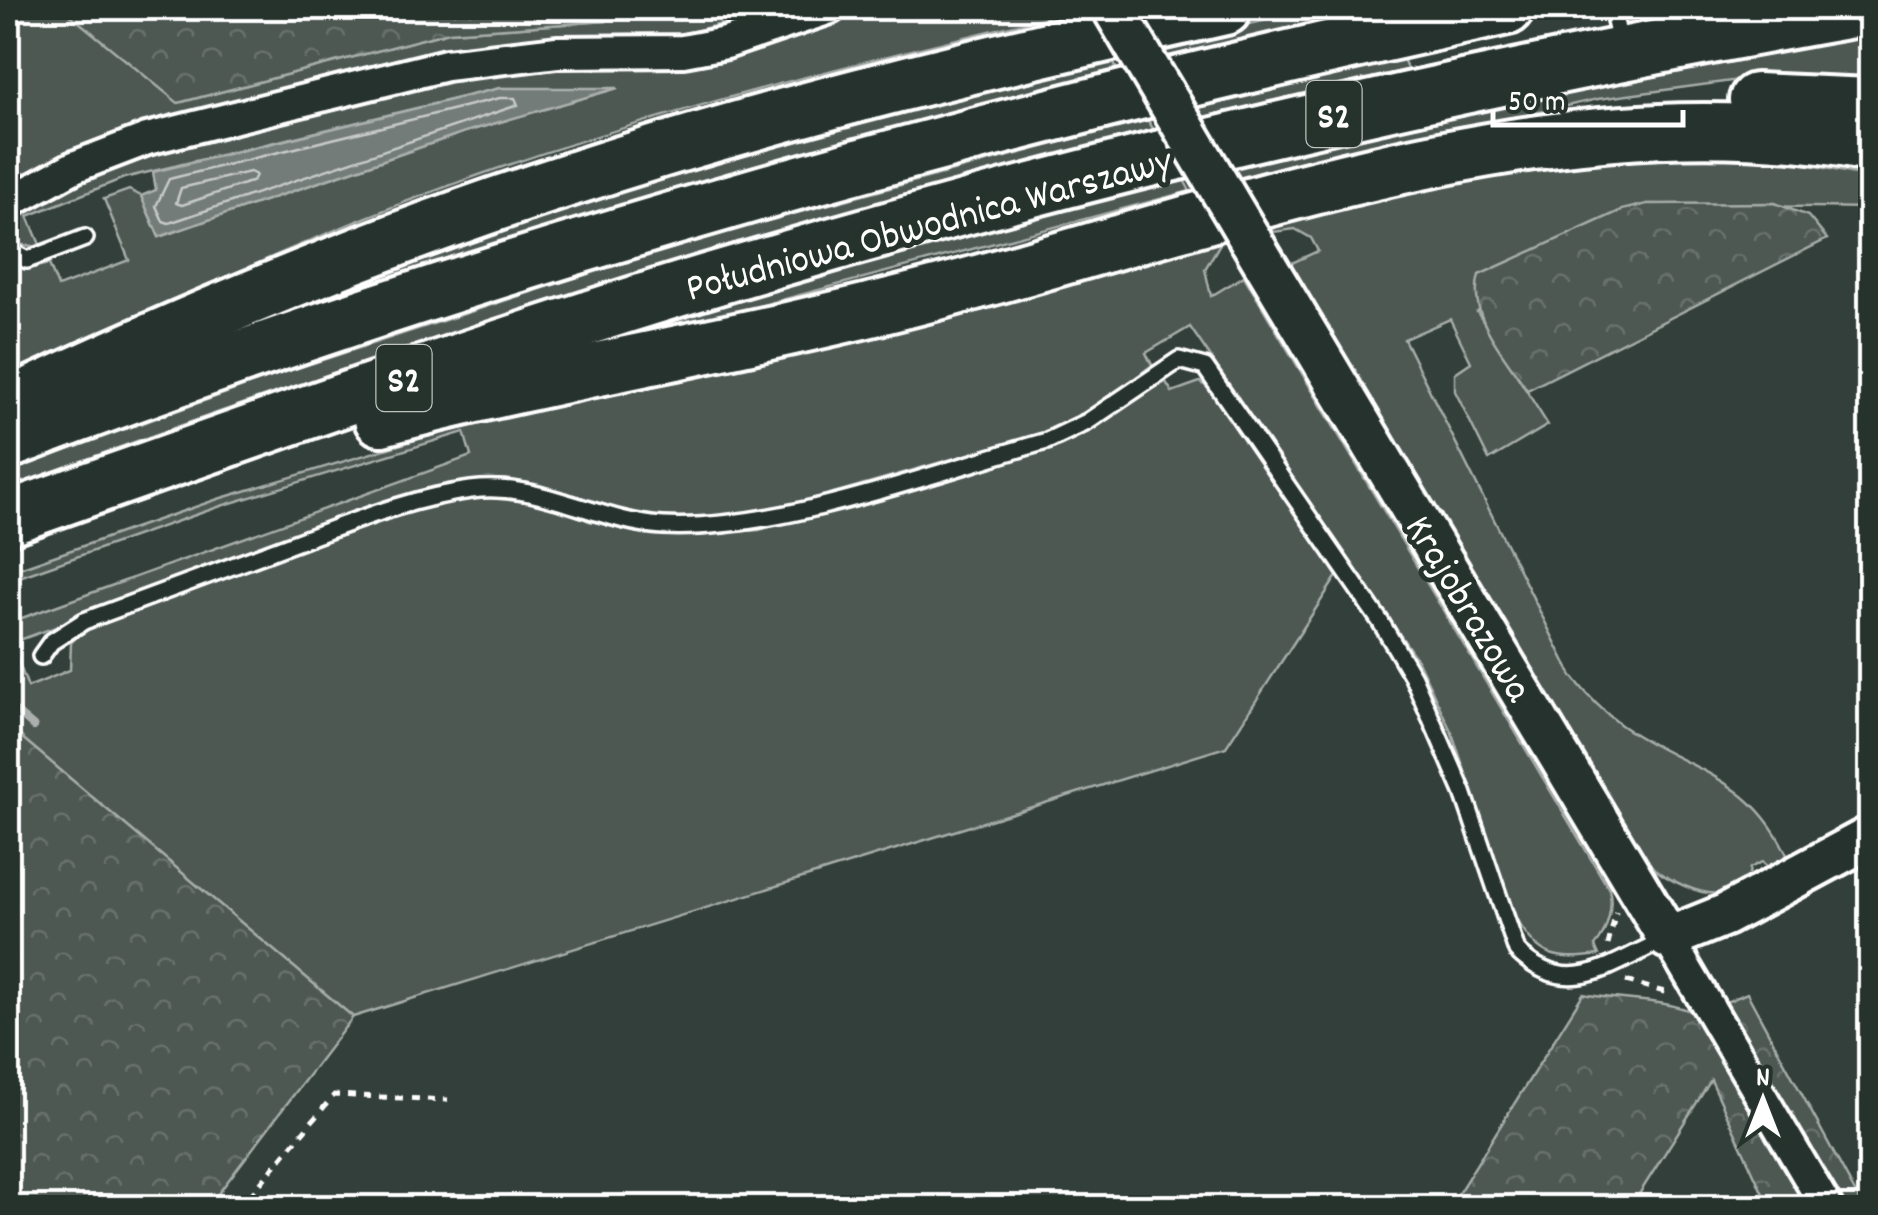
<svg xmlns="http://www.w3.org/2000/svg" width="1878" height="1215" font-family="Dekko,sans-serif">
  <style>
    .grass { fill: #4d5853; stroke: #a6aca9; stroke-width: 2.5 }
    .forest { fill: url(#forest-crowns); stroke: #a6aca9; stroke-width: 2.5 }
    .water { fill: #737b78; stroke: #abb0ae; stroke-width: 2.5 }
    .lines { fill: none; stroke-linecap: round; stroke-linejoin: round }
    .shore { stroke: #c7cac9; stroke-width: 2.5 }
    .stream { stroke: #abb0ae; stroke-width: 8 }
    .lane-casing { stroke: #fff; stroke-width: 22 }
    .street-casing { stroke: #fff; stroke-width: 38 }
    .secondary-casing { stroke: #fff; stroke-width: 48 }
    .highway-casing { stroke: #fff; stroke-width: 60 }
    .path { stroke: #fff; stroke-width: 5; stroke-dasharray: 8 8; stroke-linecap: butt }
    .lane { stroke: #26332d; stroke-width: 15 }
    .street { stroke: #26332d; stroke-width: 30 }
    .secondary { stroke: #26332d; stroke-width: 40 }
    .highway { stroke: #26332d; stroke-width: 52 }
    .secondary-bridge-casing { stroke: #fff; stroke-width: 48; stroke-linecap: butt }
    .secondary-bridge { stroke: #26332d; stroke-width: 40 }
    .labels { text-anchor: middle; stroke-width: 10; stroke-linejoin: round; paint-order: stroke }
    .shield { fill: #26332d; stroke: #bec2c0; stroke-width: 2.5 }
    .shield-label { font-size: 38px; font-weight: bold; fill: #fff }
    .street-label { font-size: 40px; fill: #fff; stroke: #26332d }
  </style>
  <defs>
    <pattern id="forest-crowns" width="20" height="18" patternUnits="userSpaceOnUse" patternTransform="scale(2.5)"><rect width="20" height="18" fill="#4d5853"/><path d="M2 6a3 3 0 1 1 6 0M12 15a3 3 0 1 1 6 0" fill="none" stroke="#68716d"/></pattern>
  </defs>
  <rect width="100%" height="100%" fill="#333f3a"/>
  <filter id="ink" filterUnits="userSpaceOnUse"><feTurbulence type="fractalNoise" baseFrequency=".01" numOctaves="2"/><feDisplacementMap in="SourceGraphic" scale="20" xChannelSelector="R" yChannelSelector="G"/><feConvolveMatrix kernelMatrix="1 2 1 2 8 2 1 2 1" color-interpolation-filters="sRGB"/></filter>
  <g filter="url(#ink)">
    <g class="grass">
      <polygon points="8,8 62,8 179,103 449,32 606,21 609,8 787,8 665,38 512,40 405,60 216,109 8,188 8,168 15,163 8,157"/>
      <path d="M861 8 1063 9 1048 13V17C818 72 586 129 367 217 245 267 126 321 8 377V263L25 269 49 264 58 287 129 260 104 199 129 190 141 196 159 237 465 132 614 89 500 88 124 178 28 216 41 247 14 244 8 219 15 210 112 165 233 130 474 73 836 19Z"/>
      <polygon points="1324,8 1391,8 1164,57 1156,44"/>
      <polygon points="1870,31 1870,83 1761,77 1598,99 1236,179 1229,166 1658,72"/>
      <path d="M1110 57 1117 69 609 211 127 371C439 225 776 139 1110 57Z"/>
      <polygon points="1403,57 1407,70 1200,118 1193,105"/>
      <path d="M1147 119 1154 130C766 232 383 348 8 488V471L282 373 670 247Z"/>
      <path d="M1696 154 1795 162 1870 177V208L1647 204 1477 312 1548 425 1489 460 1455 391V373L1471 362 1450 319 1404 339 1572 676C1587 695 1602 711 1621 725 1690 773 1754 774 1791 864L1774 872 1762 862 1750 868 1747 886 1727 899 1724 892C1704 899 1663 878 1648 863L1640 867 1285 266 1318 251 1311 238 1295 229 1266 233 1262 225C1410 192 1543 158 1696 154Z"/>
      <polygon points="1183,178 1190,191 582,353 581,348 801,281"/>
      <path d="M1218 237 1221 242 1205 269 1211 296 1244 276 1609 889C1614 906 1607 933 1595 946L1599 955C1551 962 1537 955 1513 913L1452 733 1418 661 1190 327 1146 353 1152 365 1093 411 1049 431 757 515 662 520 478 483 445 487 11 643 28 687 70 670 71 643 85 628 412 505 475 496 554 505 589 521 637 530 699 534 759 530 1037 452 1166 382 1172 392 1200 382 1212 391 1337 576 1226 747 353 1017 8 726V623L471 456 464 432 221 506 8 581V572L218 499 509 412Z"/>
    </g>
    <g class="forest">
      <polygon points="62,8 609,8 606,21 449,32 178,103"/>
      <path d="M1775 203 1808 216 1827 239 1527 390C1505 355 1467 317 1479 275L1622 210 1647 204Z"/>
      <polygon points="8,726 353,1017 208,1207 8,1207"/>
      <path d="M1747 993 1863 1207H1769L1711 1080 1631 1207 1449 1208 1583 994C1620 1001 1664 998 1698 1014Z"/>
    </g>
    <polygon class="water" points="500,88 618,88 465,132 159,237 141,196 156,190 153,172"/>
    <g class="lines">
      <g class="shore">
        <polygon points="500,98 515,98 518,105 169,223 163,221 156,206 169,179"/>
        <polygon points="250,172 256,175 253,181 182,205 176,203 181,188"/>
      </g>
      <polyline class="stream" points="8,705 34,727"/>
      <defs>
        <g id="lane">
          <polyline points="1612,8 1621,47"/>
          <polyline points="8,250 27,260 85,238"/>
          <path d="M41 656 51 642 84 621C155 595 226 569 297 542 355 521 410 498 471 490 539 481 597 522 663 526 778 532 935 472 1047 441L1087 422 1179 360 1205 367 1380 621 1413 677 1463 792 1517 951C1569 1002 1613 962 1668 938"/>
        </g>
        <g id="street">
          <polyline points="8,203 74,167 147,139 446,65 557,52 683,51 726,43 830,8"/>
          <polyline points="1668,938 1827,1208"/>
        </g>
        <polyline id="secondary" points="1250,239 1668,938 1725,915 1870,837"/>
        <g id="highway">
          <polyline points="1756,100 1870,105"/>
          <path d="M8 405C191 319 375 242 568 180 783 109 1004 58 1225 8"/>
          <path d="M381 419C561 372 745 343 926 296 1225 218 1559 85 1870 145"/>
          <path d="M8 442C494 256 998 118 1507 8"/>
          <path d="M8 518C240 436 471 352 707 281 1089 167 1478 76 1870 8"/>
        </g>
      </defs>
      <use href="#lane" class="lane-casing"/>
      <use href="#street" class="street-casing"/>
      <use href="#secondary" class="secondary-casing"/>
      <use href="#highway" class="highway-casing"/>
      <g class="path">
        <polyline points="1608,945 1616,912"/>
        <polyline points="1626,981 1668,993"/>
        <polyline points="240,1208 334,1095 448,1100"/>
      </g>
      <use href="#lane" class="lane"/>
      <use href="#street" class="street"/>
      <use href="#secondary" class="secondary"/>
      <use href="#highway" class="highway"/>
      <defs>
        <polyline id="secondary-bridge" points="1113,8 1250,239"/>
      </defs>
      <use href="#secondary-bridge" class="secondary-bridge-casing"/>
      <use href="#secondary-bridge" class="secondary-bridge"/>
    </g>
  </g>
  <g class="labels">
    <g class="shield">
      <rect x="1306.5" y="81" width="55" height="66" rx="8"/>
      <rect x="376.5" y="345" width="55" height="66" rx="8"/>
    </g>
    <g class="shield-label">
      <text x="1334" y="127">S2</text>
      <text x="404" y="391">S2</text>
    </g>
    <g class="street-label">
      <text transform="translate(928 222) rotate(-15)" y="14">Południowa Obwodnica Warszawy</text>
      <text transform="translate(1471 607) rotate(59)" y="14">Krajobrazowa</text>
    </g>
  </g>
  <rect width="1878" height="1215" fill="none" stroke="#26332d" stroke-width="40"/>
  <rect x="20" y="20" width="1838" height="1175" fill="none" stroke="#fff" stroke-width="4" filter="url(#ink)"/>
  <g transform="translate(1763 1100)" stroke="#26332d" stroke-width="8" paint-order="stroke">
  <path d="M0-8L18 38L0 25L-18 38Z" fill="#ffffff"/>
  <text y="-15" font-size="28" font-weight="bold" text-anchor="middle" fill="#ffffff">N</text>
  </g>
  <path d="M1493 110v15h190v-15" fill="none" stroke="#ffffff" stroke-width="5"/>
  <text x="1508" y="110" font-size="30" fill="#ffffff" stroke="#26332d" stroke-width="8" paint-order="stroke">50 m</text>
</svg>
